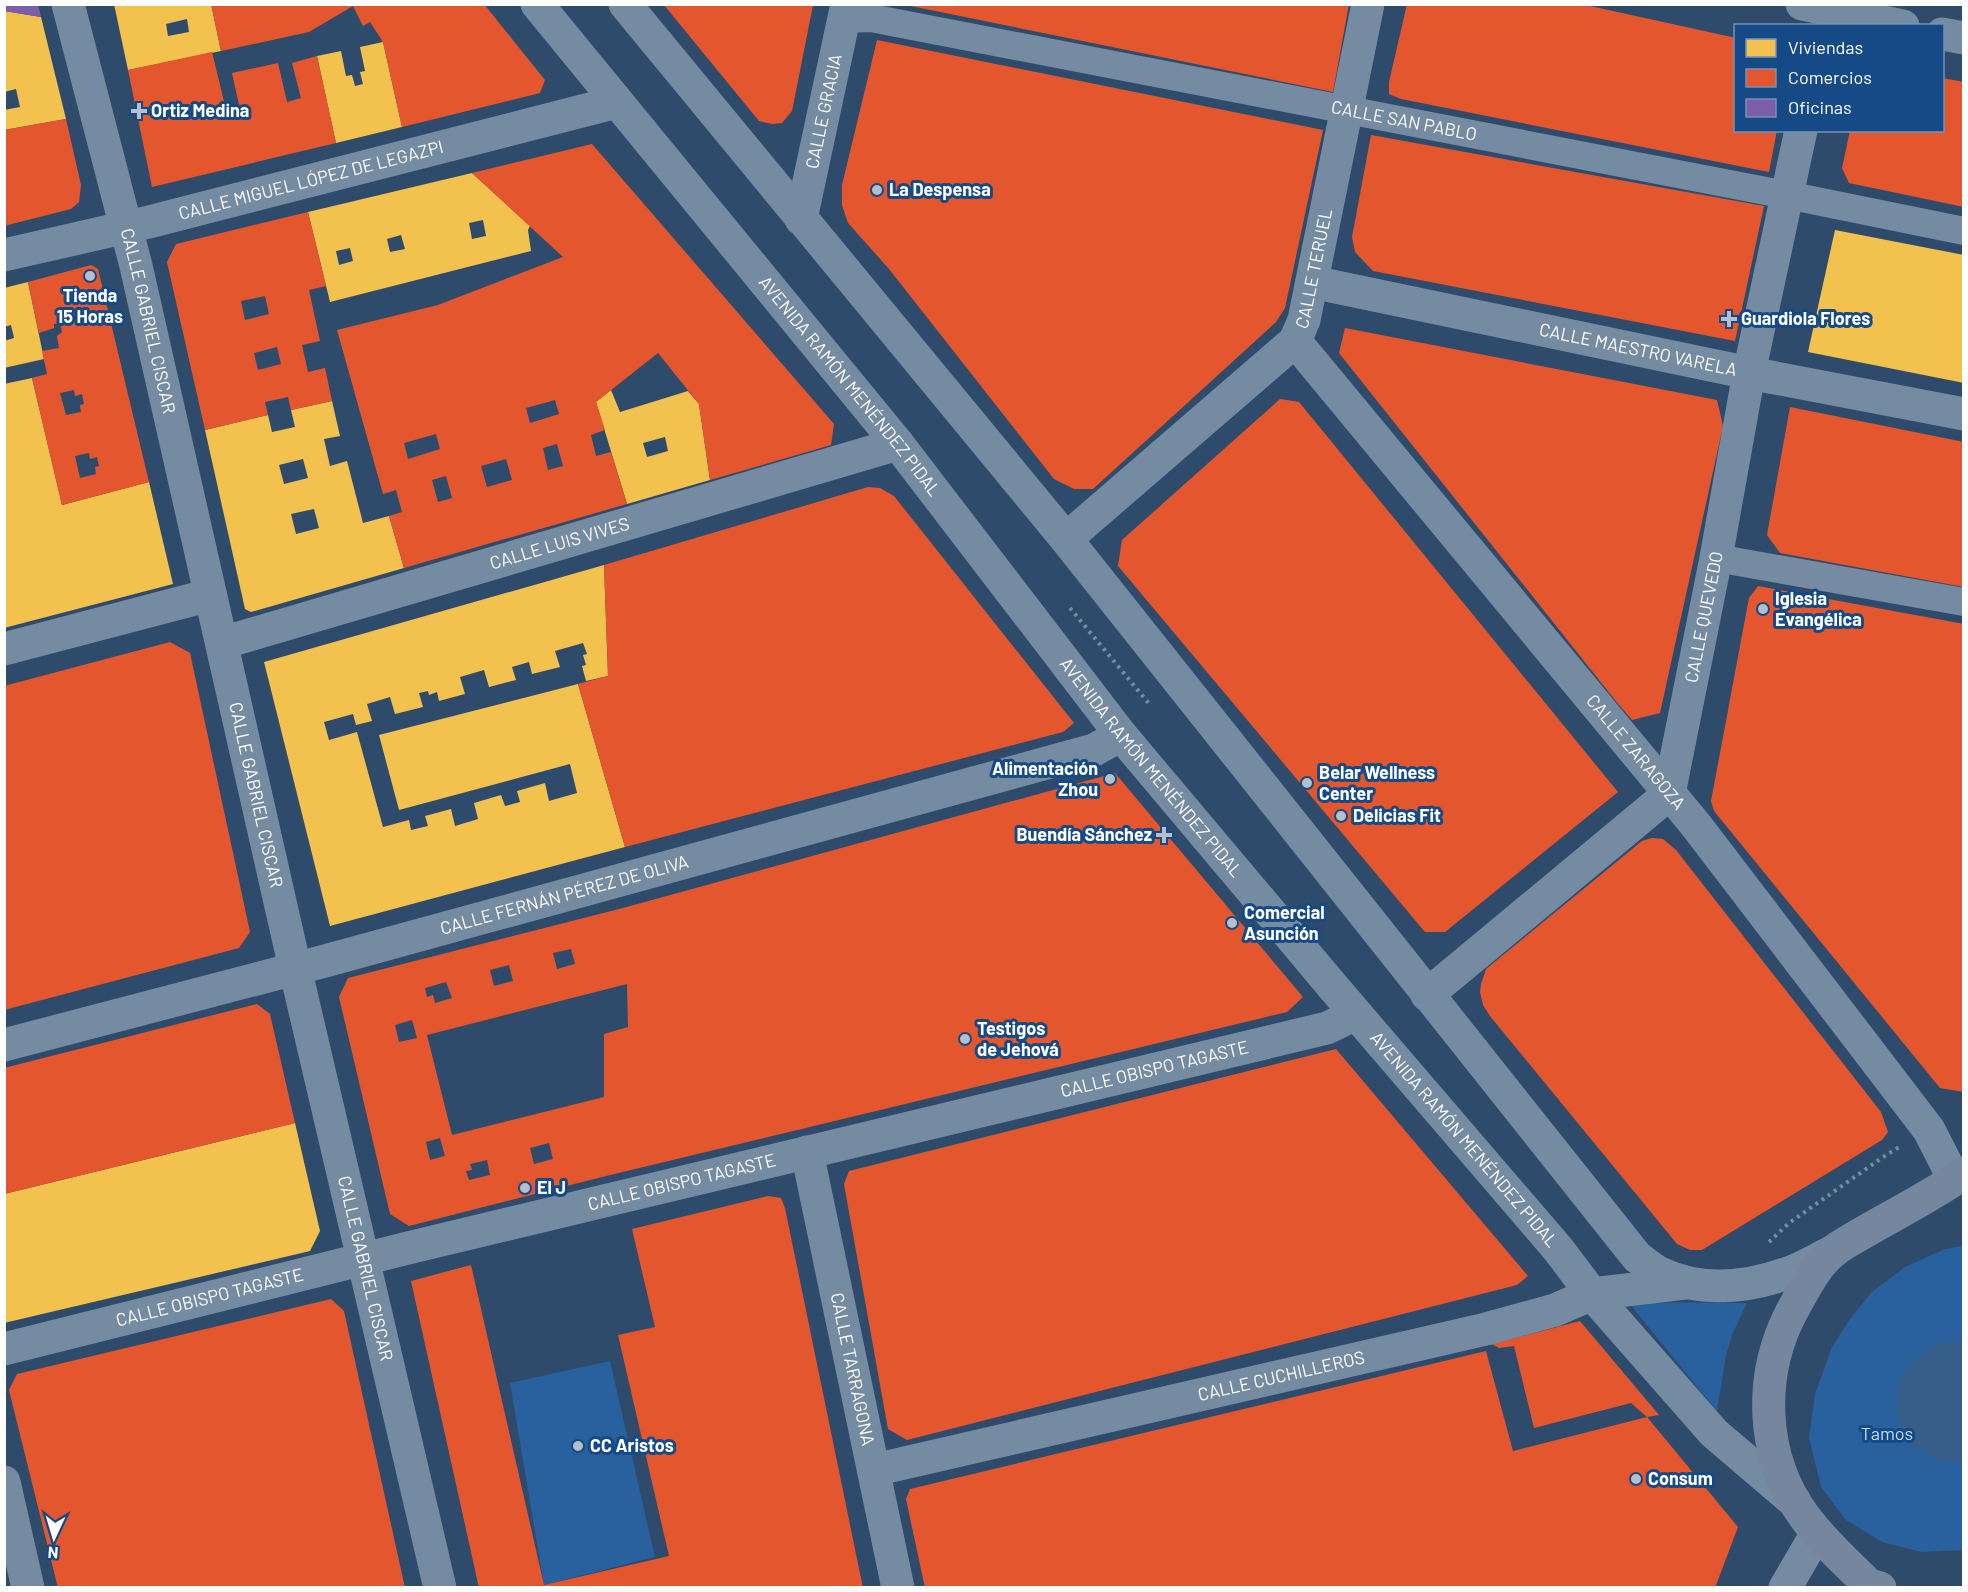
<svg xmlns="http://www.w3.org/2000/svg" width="1968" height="1592" font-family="Barlow,sans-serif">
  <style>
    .green { fill: #28619d }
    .water { fill: #375e89 }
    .homes { fill: #f2c14e; fill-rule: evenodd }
    .shops { fill: #e4572e; fill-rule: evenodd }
    .offices { fill: #7b5ea7 }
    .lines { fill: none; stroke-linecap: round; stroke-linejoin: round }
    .path { stroke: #758ba2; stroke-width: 4; stroke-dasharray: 3 4.5; stroke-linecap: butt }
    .pedestrian { stroke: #758ba2; stroke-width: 28 }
    .minor { stroke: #758ba2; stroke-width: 33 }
    .primary { stroke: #74879f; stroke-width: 33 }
    .poi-dot { fill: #b6c0cc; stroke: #154a86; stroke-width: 2 }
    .labels { text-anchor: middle; stroke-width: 6; stroke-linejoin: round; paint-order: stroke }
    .poi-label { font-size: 18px; font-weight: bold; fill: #fff; stroke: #154a86; text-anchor: start }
    .street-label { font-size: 18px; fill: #fff; stroke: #154a86 }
    .park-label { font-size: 18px; fill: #bfdcfb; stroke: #154a86 }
  </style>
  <rect width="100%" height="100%" fill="#2f4b6c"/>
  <g class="green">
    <polygon points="1963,1246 1963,1550 1922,1552 1882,1542 1846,1520 1821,1487 1809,1438 1815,1394 1832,1347 1850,1319 1872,1292 1905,1267 1945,1249"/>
    <polygon points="1628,1302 1747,1303 1732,1335 1726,1355 1717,1411"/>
    <polygon points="610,1361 655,1557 544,1585 510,1383"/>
  </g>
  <path class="water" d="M1947 1342 1964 1343 1963 1462C1935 1466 1907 1448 1898 1420 1896 1414 1897 1408 1897 1401 1897 1389 1899 1376 1908 1367 1919 1354 1931 1348 1947 1342Z"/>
  <g class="homes">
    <path d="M114 4H211L221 51 128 70ZM187 19 189 32 168 36 166 24Z"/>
    <polygon points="4,11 41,17 66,119 4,130 4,110 20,107 16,89 4,92 4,44 6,44"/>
    <polygon points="383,42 402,127 336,143 317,56 341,51 346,76 352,75 355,86 363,84 360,72 365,71 360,47"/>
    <path d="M472 173 530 226 528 230 531 251 330 302 308 212ZM483 220 486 236 472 239 469 223ZM401 235 405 249 390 252 387 239ZM350 248 353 261 339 265 336 251Z"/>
    <polygon points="1835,230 1964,255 1964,383 1808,352"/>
    <polygon points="28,282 44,359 4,368 4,341 14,338 11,325 4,327 4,288"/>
    <polygon points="32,378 62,505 149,482 173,584 4,628 4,384"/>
    <path d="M611 390 620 412 688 391 699 404 710 480 627 504 596 402ZM665 437 668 451 647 457 643 443Z"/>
    <path d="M332 401 340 436 324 439 330 466 347 461 363 523 389 516 404 568 251 612 245 609 205 430 268 415 272 432 295 427 291 410ZM303 459 308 478 284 484 279 465ZM314 509 319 528 296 534 291 514Z"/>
    <polygon points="604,565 608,676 586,681 582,666 586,665 583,655 587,654 583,643 555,651 560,667 532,674 529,662 512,667 516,680 489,687 484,670 460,677 465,694 439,701 437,692 429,695 428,691 419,693 423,707 395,714 390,697 367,704 372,721 356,725 353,714 324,722 329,740 357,732 383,827 409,820 411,830 428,826 425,816 451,809 455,826 478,819 474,803 501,795 505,806 520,802 517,791 545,783 549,801 577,793 570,764 399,810 379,735 578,684 625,847 330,926 264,662"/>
    <polygon points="295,1123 320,1231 310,1251 4,1323 4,1194"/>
  </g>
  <g class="shops">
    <polygon points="211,4 484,4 545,80 540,93 402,127 383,42 370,22 363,26 353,6 309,32 221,51"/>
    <polygon points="901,4 1349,4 1333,92"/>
    <polygon points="1407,4 1581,4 1736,38 1736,130 1777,130 1769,172 1401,99 1389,94 1389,82"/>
    <polygon points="664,5 813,5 792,111 782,123 772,124 759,121"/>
    <polygon points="877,40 1323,130 1285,308 1276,322 1093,489 1074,489 1054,479 889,269 848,223 842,205 842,185"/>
    <polygon points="212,52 228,118 241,114 232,73 278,63 287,102 301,98 292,63 317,56 336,143 152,187 128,70"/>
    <polygon points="1942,78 1964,82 1964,207 1849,183 1842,168 1850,130 1942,130"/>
    <polygon points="66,119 81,185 79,202 71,209 4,226 4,130"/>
    <polygon points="1371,135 1764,206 1735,341 1373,271 1355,252 1352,237"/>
    <path d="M592 144 834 424 831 445 710 480 699 404 658 353 596 402 605 430 591 435 596 456 611 452 627 504 404 568 389 516 402 512 396 490 383 494 337 330 438 305 563 257 472 173ZM555 400 559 414 530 423 526 408ZM436 434 440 449 408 459 404 443ZM557 444 563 466 548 470 543 448ZM506 459 512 480 487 487 481 466ZM446 476 452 498 438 502 432 480Z"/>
    <path d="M308 212 326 286 309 290 320 341 302 345 308 372 325 368 332 401 291 410 288 397 265 402 268 415 205 430 167 262 176 244ZM265 296 269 314 245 320 241 301ZM277 347 281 364 258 370 254 353Z"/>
    <path d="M91 265 98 269 149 482 62 505 32 378 47 374 42 351 59 348 57 336 62 332 60 323 54 324V328L39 333 28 282ZM74 390 75 396 82 394 84 404 80 405 81 412 66 415 60 393ZM89 453 90 459 97 457 99 466 95 467 96 474 80 478 75 456Z"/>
    <polygon points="1345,328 1717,400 1723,426 1660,713 1632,720 1615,700 1339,353"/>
    <polygon points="1280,399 1299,402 1618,792 1445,932 1425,932 1118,566 1122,540"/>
    <polygon points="1790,407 1964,442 1964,587 1780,553 1767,535"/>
    <polygon points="868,487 880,488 894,496 1074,723 1063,732 625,847 578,684 608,676 604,565"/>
    <polygon points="1758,586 1964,624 1964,1092 1940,1088 1714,811 1711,801 1749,598"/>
    <polygon points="170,642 190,653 250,932 239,948 4,1010 4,686"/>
    <path d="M1115 773 1303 997 1287 1012 606 1176 409 1226 390 1214 339 997 348 978 623 908ZM571 949 575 964 557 969 553 953ZM509 965 513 981 494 986 490 970ZM446 982 452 998 435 1003 433 995 427 997 425 988ZM627 984 628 1027 604 1034V1097L452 1135 427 1035ZM412 1020 417 1038 399 1042 395 1025ZM440 1138 445 1156 430 1160 426 1142ZM549 1143 553 1159 534 1164 530 1148ZM487 1160 490 1175 469 1180 466 1171 472 1170 470 1164Z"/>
    <polygon points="1652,838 1663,839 1676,850 1881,1112 1888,1132 1882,1140 1702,1250 1690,1250 1677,1244 1490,1016 1483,1005 1480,992 1481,984 1486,969 1642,841"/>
    <polygon points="257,1004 270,1014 295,1123 4,1194 4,1068"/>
    <polygon points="1336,1049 1528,1276 1517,1285 907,1440 888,1429 844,1184 849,1171"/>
    <polygon points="768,1196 781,1198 785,1208 863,1588 479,1588 411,1281 471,1265 544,1585 669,1556 618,1335 655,1327 632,1229"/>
    <polygon points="331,1299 344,1311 405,1588 58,1588 9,1390 17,1374"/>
    <polygon points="1580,1321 1659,1415 1647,1417 1631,1403 1534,1428 1514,1346 1499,1348 1492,1344"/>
    <polygon points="1486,1351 1513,1451 1647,1417 1738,1527 1715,1588 925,1588 906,1499 910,1489"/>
  </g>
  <polygon class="offices" points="4,4 38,4 41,17 4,11"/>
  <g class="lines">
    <g class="path">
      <polyline points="1070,608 1151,706"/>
      <polyline points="1769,1242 1789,1223 1886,1155 1901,1146"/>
    </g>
    <g class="pedestrian">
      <path id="s1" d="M844 19 871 18 1787 195 1964 231"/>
      <polyline points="1716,558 1964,602"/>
    </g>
    <g class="minor">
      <path id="s2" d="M68 4 136 266 295 968 440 1588"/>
      <path id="s3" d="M537 4 898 444 1121 735 1334 988 1558 1249 1592 1294 1714 1433 1795 1502"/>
      <path d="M625 4 1066 539 1637 1257C1644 1262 1652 1269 1660 1273 1700 1292 1746 1288 1788 1273 1803 1268 1819 1258 1834 1251"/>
      <polyline points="1802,4 1903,26"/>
      <polyline points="1942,34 1964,38"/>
      <path id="s4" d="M801 219 847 4"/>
      <path id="s5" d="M4 255 149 222 617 102"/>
      <path id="s6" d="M1312 282 1749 373 1964 414"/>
      <path id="s7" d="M1295 341 1695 824 1929 1130 1954 1179"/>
      <path id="s8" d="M1066 539 1295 341 1304 320 1368 4"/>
      <path id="s9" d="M222 643 898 444"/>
      <polyline points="4,649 210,595"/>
      <path id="s10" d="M1427 995 1669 794 1716 558 1749 373 1801 130"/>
      <path id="s11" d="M4 1045 325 961 1094 750 1121 735"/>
      <path id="s12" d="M807 1152 898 1588"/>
      <path id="s13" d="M4 1349 412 1247 1327 1028 1356 1014"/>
      <path id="s14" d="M874 1470 1486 1329 1555 1310 1592 1294 1685 1283"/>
      <polyline points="4,1482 28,1588"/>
      <polyline points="1785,1588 1817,1533"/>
    </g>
    <path class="primary" d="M1880 1588 1869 1585C1847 1563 1822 1541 1804 1516 1761 1457 1758 1377 1791 1313 1803 1292 1815 1265 1835 1250 1844 1243 1856 1237 1866 1231 1899 1212 1933 1195 1964 1173"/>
  </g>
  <g class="poi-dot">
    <path d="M136 102h6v6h6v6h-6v6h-6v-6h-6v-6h6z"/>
    <circle cx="877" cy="190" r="6"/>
    <circle cx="90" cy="276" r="6"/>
    <path d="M1726 310h6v6h6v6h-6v6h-6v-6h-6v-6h6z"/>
    <circle cx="1763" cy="609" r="6"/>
    <circle cx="1110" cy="779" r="6"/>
    <circle cx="1307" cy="783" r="6"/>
    <circle cx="1341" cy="816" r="6"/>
    <path d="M1161 826h6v6h6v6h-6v6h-6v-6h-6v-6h6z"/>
    <circle cx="1232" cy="923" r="6"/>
    <circle cx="965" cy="1039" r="6"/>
    <circle cx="525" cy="1188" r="6"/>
    <circle cx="578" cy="1446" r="6"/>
    <circle cx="1636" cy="1479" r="6"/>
  </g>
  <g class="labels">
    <g class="poi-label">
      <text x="151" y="117">Ortiz Medina</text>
      <text x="889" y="196">La Despensa</text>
      <text x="90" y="302" text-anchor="middle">Tienda<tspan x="90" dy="21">15 Horas</tspan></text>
      <text x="1741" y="325">Guardiola Flores</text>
      <text x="1775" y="605">Iglesia<tspan x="1775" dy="21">Evangélica</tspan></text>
      <text x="1098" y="775" text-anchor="end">Alimentación<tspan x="1098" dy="21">Zhou</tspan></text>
      <text x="1319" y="779">Belar Wellness<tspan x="1319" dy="21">Center</tspan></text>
      <text x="1353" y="822">Delicias Fit</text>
      <text x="1152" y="841" text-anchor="end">Buendía Sánchez</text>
      <text x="1244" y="919">Comercial<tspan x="1244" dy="21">Asunción</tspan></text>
      <text x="977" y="1035">Testigos<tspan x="977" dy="21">de Jehová</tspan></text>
      <text x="537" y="1194">El J</text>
      <text x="590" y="1452">CC Aristos</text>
      <text x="1648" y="1485">Consum</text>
    </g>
    <g class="street-label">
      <text dy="6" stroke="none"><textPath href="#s4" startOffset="110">CALLE GRACIA</textPath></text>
      <text dy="6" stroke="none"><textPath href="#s1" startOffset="570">CALLE SAN PABLO</textPath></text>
      <text dy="6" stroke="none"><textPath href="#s5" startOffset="316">CALLE MIGUEL LÓPEZ DE LEGAZPI</textPath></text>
      <text dy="6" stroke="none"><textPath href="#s8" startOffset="378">CALLE TERUEL</textPath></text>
      <text dy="6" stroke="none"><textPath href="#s2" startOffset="327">CALLE GABRIEL CISCAR</textPath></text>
      <text dy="6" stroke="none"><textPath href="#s6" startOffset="333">CALLE MAESTRO VARELA</textPath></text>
      <text dy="6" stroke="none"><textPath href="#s3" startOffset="494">AVENIDA RAMÓN MENÉNDEZ PIDAL</textPath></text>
      <text dy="6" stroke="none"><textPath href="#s9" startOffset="352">CALLE LUIS VIVES</textPath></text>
      <text dy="6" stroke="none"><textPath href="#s10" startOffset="495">CALLE QUEVEDO</textPath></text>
      <text dy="6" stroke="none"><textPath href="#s7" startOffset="534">CALLE ZARAGOZA</textPath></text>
      <text dy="6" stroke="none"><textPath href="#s3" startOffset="980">AVENIDA RAMÓN MENÉNDEZ PIDAL</textPath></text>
      <text dy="6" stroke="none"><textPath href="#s2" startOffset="813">CALLE GABRIEL CISCAR</textPath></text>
      <text dy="6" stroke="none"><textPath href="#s11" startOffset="580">CALLE FERNÁN PÉREZ DE OLIVA</textPath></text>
      <text dy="6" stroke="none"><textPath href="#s13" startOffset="1184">CALLE OBISPO TAGASTE</textPath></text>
      <text dy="6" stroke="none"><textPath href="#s3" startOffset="1466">AVENIDA RAMÓN MENÉNDEZ PIDAL</textPath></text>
      <text dy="6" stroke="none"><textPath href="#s13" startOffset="698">CALLE OBISPO TAGASTE</textPath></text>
      <text dy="6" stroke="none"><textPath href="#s2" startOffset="1299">CALLE GABRIEL CISCAR</textPath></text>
      <text dy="6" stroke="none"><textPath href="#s13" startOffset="212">CALLE OBISPO TAGASTE</textPath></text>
      <text dy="6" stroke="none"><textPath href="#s12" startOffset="222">CALLE TARRAGONA</textPath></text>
      <text dy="6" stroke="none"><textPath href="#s14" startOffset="418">CALLE CUCHILLEROS</textPath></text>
    </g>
    <g class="park-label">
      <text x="1887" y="1440">Tamos</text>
    </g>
  </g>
  <rect width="1968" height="1592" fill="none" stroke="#ffffff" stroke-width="12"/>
  <rect x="1734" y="24" width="210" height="108" fill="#154a86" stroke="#7392b6" stroke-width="1.5"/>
  <rect x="1746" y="39" width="30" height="18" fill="#f2c14e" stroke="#7392b6" stroke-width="1.5"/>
  <text x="1788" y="54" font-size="18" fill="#ffffff">Viviendas</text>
  <rect x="1746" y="69" width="30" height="18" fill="#e4572e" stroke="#7392b6" stroke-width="1.5"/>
  <text x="1788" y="84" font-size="18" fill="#ffffff">Comercios</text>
  <rect x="1746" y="99" width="30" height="18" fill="#7b5ea7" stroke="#7392b6" stroke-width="1.5"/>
  <text x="1788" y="114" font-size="18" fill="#ffffff">Oficinas</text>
  <g transform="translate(54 1538) rotate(184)" stroke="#154a86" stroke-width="4.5" paint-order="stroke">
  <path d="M0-4.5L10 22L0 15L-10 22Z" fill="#ffffff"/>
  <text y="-9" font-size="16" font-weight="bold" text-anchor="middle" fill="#ffffff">N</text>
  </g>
</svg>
